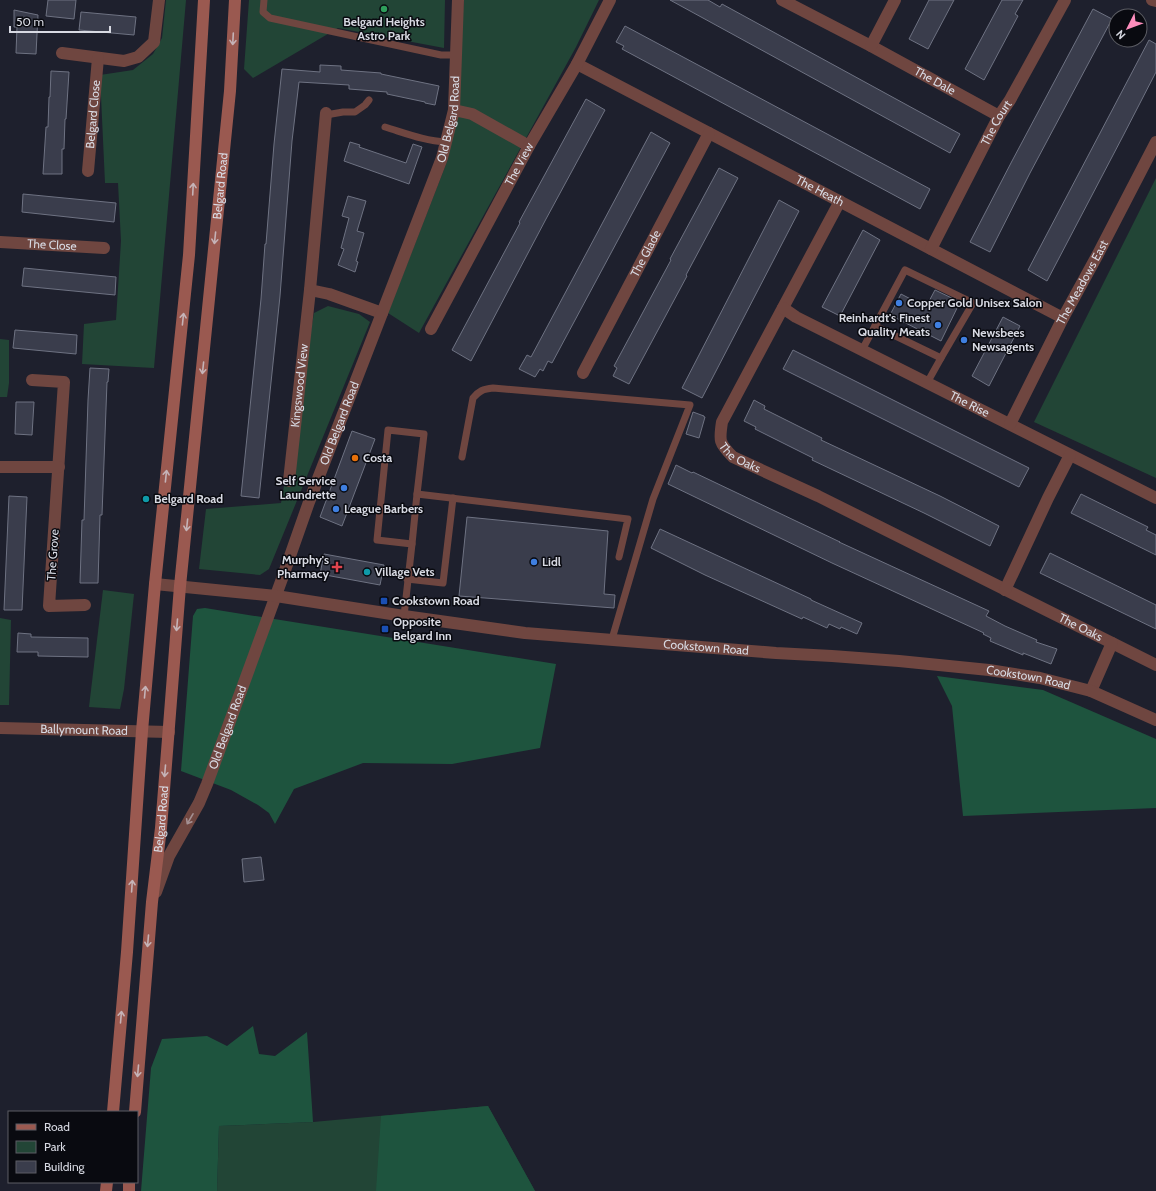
<svg xmlns="http://www.w3.org/2000/svg" width="1156" height="1191" font-family="Cabin,sans-serif">
  <style>
    .green { fill: #224536 }
    .forest { fill: #1e543e }
    .building { fill: #3a3d4c; stroke: #6e7282 }
    .lines { fill: none; stroke-linecap: round; stroke-linejoin: round }
    .service { stroke: #6f4640; stroke-width: 7 }
    .minor { stroke: #6f4640; stroke-width: 12 }
    .tertiary { stroke: #6f4640; stroke-width: 12 }
    .secondary { stroke: #9a5950; stroke-width: 12 }
    .oneway { stroke: #c5b3b7 }
    .oneway2 { stroke: #a49092 }
    .leisure-dot { fill: #2e9e5b; stroke: #090a10; stroke-width: 1.5 }
    .shop-dot { fill: #3f7fe0; stroke: #090a10; stroke-width: 1.5 }
    .food-dot { fill: #e8710a; stroke: #090a10; stroke-width: 1.5 }
    .culture-dot { fill: #0f9aa8; stroke: #090a10; stroke-width: 1.5 }
    .health-dot { fill: #e0444e; stroke: #090a10; stroke-width: 1.5 }
    .transit-dot { fill: #1a4fb4; stroke: #090a10; stroke-width: 1.5 }
    .labels { text-anchor: middle; stroke-width: 3; stroke-linejoin: round; paint-order: stroke }
    .poi-label { font-size: 12px; font-weight: bold; fill: #d8dae3; stroke: #090a10; text-anchor: start }
    .street-label { font-size: 12px; fill: #d8dae3; stroke: #090a10 }
  </style>
  <rect width="100%" height="100%" fill="#1e202d"/>
  <g class="green">
    <polygon points="166,0 186,0 154,368 82,364 84,324 116,320 121,241 118,183 105,183 100,75 133,70 153,54 162,38"/>
    <polygon points="249,0 445,0 444,48 338,28 253,78 244,69"/>
    <polygon points="464,0 599,0 576,47 419,333 388,313 448,159"/>
    <polygon points="1156,178 1156,478 1034,422"/>
    <polygon points="328,306 359,314 370,322 269,569 260,575 199,569 206,509 281,503 314,313"/>
    <polygon points="0,339 9,340 9,383 7,397 0,397"/>
    <polygon points="103,590 134,594 124,689 120,709 89,707"/>
    <polygon points="0,618 11,620 9,705 0,705"/>
    <polygon points="488,1106 535,1191 217,1191 219,1126 313,1122"/>
  </g>
  <g class="forest">
    <polygon points="205,608 556,664 540,748 452,764 363,763 294,789 275,824 269,813 258,805 231,790 181,771 193,616 197,609"/>
    <polygon points="937,676 1043,690 1156,739 1156,808 963,816 952,706"/>
    <polygon points="253,1026 259,1054 275,1056 307,1032 313,1122 219,1126 217,1191 141,1191 151,1068 162,1039 207,1036 227,1046"/>
    <polygon points="488,1106 535,1191 376,1191 381,1116"/>
  </g>
  <g class="building">
    <polygon points="48,0 76,0 74,19 46,16"/>
    <polygon points="670,0 708,0 720,7 722,4 960,134 950,153"/>
    <polygon points="929,0 954,0 928,49 909,39"/>
    <polygon points="1002,0 1023,0 1015,14 1018,16 984,80 965,69"/>
    <polygon points="1093,9 1112,19 1030,173 990,252 970,242 1012,161"/>
    <polygon points="14,10 38,15 36,54 16,53 17,27 14,27"/>
    <polygon points="81,12 136,17 134,35 79,30"/>
    <polygon points="625,26 930,189 920,209 622,49 624,46 616,42"/>
    <polygon points="1149,40 1156,44 1156,72 1123,136 1047,281 1028,270"/>
    <polygon points="320,65 341,66 341,70 381,73 381,74 439,86 435,105 425,103 425,102 387,94 387,92 349,89 349,85 299,82 292,141 280,296 259,498 241,496 261,299 265,244 266,244 274,144 282,69 320,72"/>
    <polygon points="51,71 69,72 66,119 65,119 64,149 62,149 62,174 43,174 46,127 48,127 49,97 50,97"/>
    <polygon points="586,99 605,110 546,219 471,361 452,350 520,223 519,222"/>
    <polygon points="651,132 670,143 552,363 548,361 543,371 540,369 535,377 519,369 527,355 531,357"/>
    <polygon points="350,142 360,145 359,147 406,163 413,144 422,147 409,184 344,161"/>
    <polygon points="719,168 738,178 686,275 687,276 629,384 613,376 617,368 614,366 671,260 670,259"/>
    <polygon points="23,194 116,203 114,222 22,212"/>
    <polygon points="348,196 366,201 357,231 364,233 356,261 358,262 355,272 338,265 344,249 341,248 349,218 342,216"/>
    <polygon points="779,200 799,211 702,398 682,388"/>
    <polygon points="863,230 880,240 840,316 822,307"/>
    <polygon points="24,268 116,277 115,295 22,286"/>
    <polygon points="935,290 960,302 941,341 890,315 901,294 926,307"/>
    <polygon points="1003,317 1020,326 989,386 972,376"/>
    <polygon points="15,330 77,335 76,354 13,348"/>
    <polygon points="793,350 1029,468 1019,487 783,369"/>
    <polygon points="90,368 109,369 108,382 107,382 102,515 100,515 98,583 80,583 82,520 84,520 88,400"/>
    <polygon points="754,400 765,406 764,409 822,438 821,440 940,496 999,526 990,546 924,513 812,460 813,458 755,429 756,427 744,421"/>
    <polygon points="16,402 34,402 32,435 15,434"/>
    <polygon points="693,412 704,416 704,417 705,417 699,438 686,434"/>
    <polygon points="352,431 375,439 342,526 320,517"/>
    <polygon points="676,465 692,473 693,472 840,542 839,542 989,611 986,616 1005,626 1037,640 1036,642 1057,649 1051,664 1023,653 1023,655 990,641 991,638 983,634 984,633 832,563 668,484"/>
    <polygon points="1081,494 1148,527 1146,530 1156,535 1156,555 1071,513"/>
    <polygon points="9,496 27,497 22,610 4,610"/>
    <polygon points="467,517 608,531 604,594 615,595 614,608 459,596"/>
    <polygon points="660,529 811,599 811,600 862,623 857,634 841,627 840,629 829,624 827,628 803,617 802,619 705,575 651,548"/>
    <polygon points="1050,553 1156,605 1156,629 1040,573"/>
    <polygon points="324,554 384,565 380,585 320,574"/>
    <polygon points="18,633 31,634 31,637 88,638 88,657 38,656 38,652 17,652"/>
    <polygon points="261,857 264,880 244,882 242,859"/>
  </g>
  <g class="lines">
    <g class="service">
      <polyline points="264,0 263,12 270,18 441,55 456,55"/>
      <polyline points="326,115 343,112 355,112 365,105 369,100"/>
      <path d="M385 127C405 133 425 141 446 142"/>
      <polyline points="875,326 905,270 973,303 941,358"/>
      <polyline points="862,350 875,326 941,358 927,383"/>
      <path d="M462 457 473 398C479 391 483 389 493 388L690 405 653 499 612 639"/>
      <polyline points="412,544 417,494"/>
      <polyline points="407,579 443,583 453,498"/>
      <polyline points="404,616 412,544 377,540 388,430 424,434 417,494 628,519 619,557"/>
    </g>
    <g class="minor">
      <path id="s1" d="M782 0 871 46 999 116"/>
      <polyline points="1152,0 1156,1"/>
      <polyline points="871,46 895,0"/>
      <polyline points="62,53 124,61 138,57 154,42 159,0"/>
      <path id="s2" d="M577 64 1063 318"/>
      <polyline points="454,110 472,114 529,146"/>
      <path id="s3" d="M88 171 98 58"/>
      <path id="s4" d="M840 201 722 422C719 441 719 443 733 457L818 496 1156 665"/>
      <path id="s5" d="M0 242 104 248"/>
      <path id="s6" d="M931 249 999 116 1010 100 1065 0"/>
      <polyline points="310,290 329,294 382,313"/>
      <path id="s7" d="M783 308 796 317 822 330 1156 498"/>
      <path id="s8" d="M431 329 529 146 577 64 610 0"/>
      <path id="s9" d="M583 373 709 133"/>
      <polyline points="32,380 64,382 49,606 85,605"/>
      <path id="s10" d="M1010 424 1063 318 1098 254 1156 142"/>
      <polyline points="0,467 59,467"/>
      <path id="s11" d="M289 481 310 290 326 113"/>
      <polyline points="1005,590 1048,498 1070,455"/>
      <polyline points="1091,691 1112,643"/>
      <path id="s12" d="M156 892 169 856 199 803 207 784 283 576 309 502 442 158 454 110 458 0"/>
    </g>
    <g class="tertiary">
      <path id="s13" d="M155 584 276 596 404 616 525 633 776 653 832 656 899 661 989 670 1040 678 1091 691 1156 720"/>
      <path id="s14" d="M0 728 169 732"/>
    </g>
    <g class="secondary">
      <polyline points="113,1112 127,952 142,731 155,584 189,255 204,0"/>
      <path id="s15" d="M135 1112 152 902 161 828 180 586 230 91 235 0"/>
      <polyline points="106,1191 107,1182"/>
      <polyline points="129,1191 129,1182"/>
    </g>
  </g>
  <defs><path id="oneway-shaft" d="M-6 0H5M1.5-3L5.5 0L1.5 3" fill="none" stroke-width="1.6" stroke-linecap="round" stroke-linejoin="round"/></defs>
  <g class="oneway">
    <use href="#oneway-shaft" transform="translate(233 39) rotate(93)"/>
    <use href="#oneway-shaft" transform="translate(193 189) rotate(-87)"/>
    <use href="#oneway-shaft" transform="translate(215 238) rotate(96)"/>
    <use href="#oneway-shaft" transform="translate(183 319) rotate(-84)"/>
    <use href="#oneway-shaft" transform="translate(203 368) rotate(96)"/>
    <use href="#oneway-shaft" transform="translate(166 476) rotate(-84)"/>
    <use href="#oneway-shaft" transform="translate(187 525) rotate(96)"/>
    <use href="#oneway-shaft" transform="translate(177 625) rotate(95)"/>
    <use href="#oneway-shaft" transform="translate(145 692) rotate(-85)"/>
    <use href="#oneway-shaft" transform="translate(165 771) rotate(95)"/>
    <use href="#oneway-shaft" transform="translate(132 886) rotate(-86)"/>
    <use href="#oneway-shaft" transform="translate(148 941) rotate(95)"/>
    <use href="#oneway-shaft" transform="translate(121 1017) rotate(-85)"/>
    <use href="#oneway-shaft" transform="translate(138 1071) rotate(95)"/>
  </g>
  <use class="oneway2" href="#oneway-shaft" transform="translate(190 819) rotate(120)"/>
  <circle class="leisure-dot" cx="384" cy="9" r="4"/>
  <g class="shop-dot">
    <circle cx="899" cy="303" r="4"/>
    <circle cx="938" cy="325" r="4"/>
    <circle cx="964" cy="340" r="4"/>
    <circle cx="344" cy="488" r="4"/>
    <circle cx="336" cy="509" r="4"/>
    <circle cx="534" cy="562" r="4"/>
  </g>
  <circle class="food-dot" cx="355" cy="458" r="4"/>
  <g class="culture-dot">
    <circle cx="146" cy="499" r="4"/>
    <circle cx="367" cy="572" r="4"/>
  </g>
  <path class="health-dot" d="M335 561h4v4h4v4h-4v4h-4v-4h-4v-4h4z"/>
  <g class="transit-dot">
    <rect x="380" y="597" width="8" height="8" rx="2"/>
    <rect x="381" y="625" width="8" height="8" rx="2"/>
  </g>
  <g class="labels">
    <g class="poi-label">
      <text x="384" y="26" text-anchor="middle">Belgard Heights<tspan x="384" dy="14">Astro Park</tspan></text>
      <text x="907" y="307">Copper Gold Unisex Salon</text>
      <text x="930" y="322" text-anchor="end">Reinhardt's Finest<tspan x="930" dy="14">Quality Meats</tspan></text>
      <text x="972" y="337">Newsbees<tspan x="972" dy="14">Newsagents</tspan></text>
      <text x="363" y="462">Costa</text>
      <text x="336" y="485" text-anchor="end">Self Service<tspan x="336" dy="14">Laundrette</tspan></text>
      <text x="154" y="503">Belgard Road</text>
      <text x="344" y="513">League Barbers</text>
      <text x="329" y="564" text-anchor="end">Murphy's<tspan x="329" dy="14">Pharmacy</tspan></text>
      <text x="542" y="566">Lidl</text>
      <text x="375" y="576">Village Vets</text>
      <text x="392" y="605">Cookstown Road</text>
      <text x="393" y="626">Opposite<tspan x="393" dy="14">Belgard Inn</tspan></text>
    </g>
    <g class="street-label">
      <text dy="4" stroke="none"><textPath href="#s1" startOffset="173">The Dale</textPath></text>
      <text dy="4" stroke="none"><textPath href="#s3" startOffset="57">Belgard Close</textPath></text>
      <text dy="4" stroke="none"><textPath href="#s12" startOffset="828">Old Belgard Road</textPath></text>
      <text dy="4" stroke="none"><textPath href="#s6" startOffset="142">The Court</textPath></text>
      <text dy="4" stroke="none"><textPath href="#s8" startOffset="187">The View</textPath></text>
      <text dy="4" stroke="none"><textPath href="#s15" startOffset="930">Belgard Road</textPath></text>
      <text dy="4" stroke="none"><textPath href="#s2" startOffset="274">The Heath</textPath></text>
      <text dy="4" stroke="none"><textPath href="#s5" startOffset="52">The Close</textPath></text>
      <text dy="4" stroke="none"><textPath href="#s9" startOffset="135">The Glade</textPath></text>
      <text dy="4" stroke="none"><textPath href="#s10" startOffset="159">The Meadows East</textPath></text>
      <text dy="4" stroke="none"><textPath href="#s11" startOffset="96">Kingswood View</textPath></text>
      <text dy="4" stroke="none"><textPath href="#s7" startOffset="210">The Rise</textPath></text>
      <text dy="4" stroke="none"><textPath href="#s12" startOffset="504">Old Belgard Road</textPath></text>
      <text dy="4" stroke="none"><textPath href="#s4" startOffset="296">The Oaks</textPath></text>
      <text transform="translate(53 555) rotate(-86)" y="4">The Grove</text>
      <text dy="4" stroke="none"><textPath href="#s4" startOffset="677">The Oaks</textPath></text>
      <text dy="4" stroke="none"><textPath href="#s13" startOffset="555">Cookstown Road</textPath></text>
      <text dy="4" stroke="none"><textPath href="#s13" startOffset="879">Cookstown Road</textPath></text>
      <text dy="4" stroke="none"><textPath href="#s12" startOffset="180">Old Belgard Road</textPath></text>
      <text dy="4" stroke="none"><textPath href="#s14" startOffset="84">Ballymount Road</textPath></text>
      <text dy="4" stroke="none"><textPath href="#s15" startOffset="294">Belgard Road</textPath></text>
    </g>
  </g>
  <rect x="8" y="1111" width="130" height="72" fill="#090a10" stroke="#5c5d64"/>
  <rect x="16" y="1124" width="20" height="6" fill="#9a5950" stroke="#5c5d64"/>
  <text x="44" y="1131" font-size="12" fill="#d8dae3">Road</text>
  <rect x="16" y="1141" width="20" height="12" fill="#224536" stroke="#5c5d64"/>
  <text x="44" y="1151" font-size="12" fill="#d8dae3">Park</text>
  <rect x="16" y="1161" width="20" height="12" fill="#3a3d4c" stroke="#5c5d64"/>
  <text x="44" y="1171" font-size="12" fill="#d8dae3">Building</text>
  <g transform="translate(1128 28) rotate(228)"><circle r="19" fill="#090a10" stroke="#5c5d64"/>
  <path d="M0-3L7 15L0 10L-7 15Z" fill="#fe8ebd"/>
  <text y="-6" font-size="11" font-weight="bold" text-anchor="middle" fill="#d8dae3">N</text>
  </g>
  <path d="M10 26v6h100v-6" fill="none" stroke="#d8dae3" stroke-width="2"/>
  <text x="16" y="26" font-size="12" fill="#d8dae3" stroke="#090a10" stroke-width="3" paint-order="stroke">50 m</text>
</svg>
